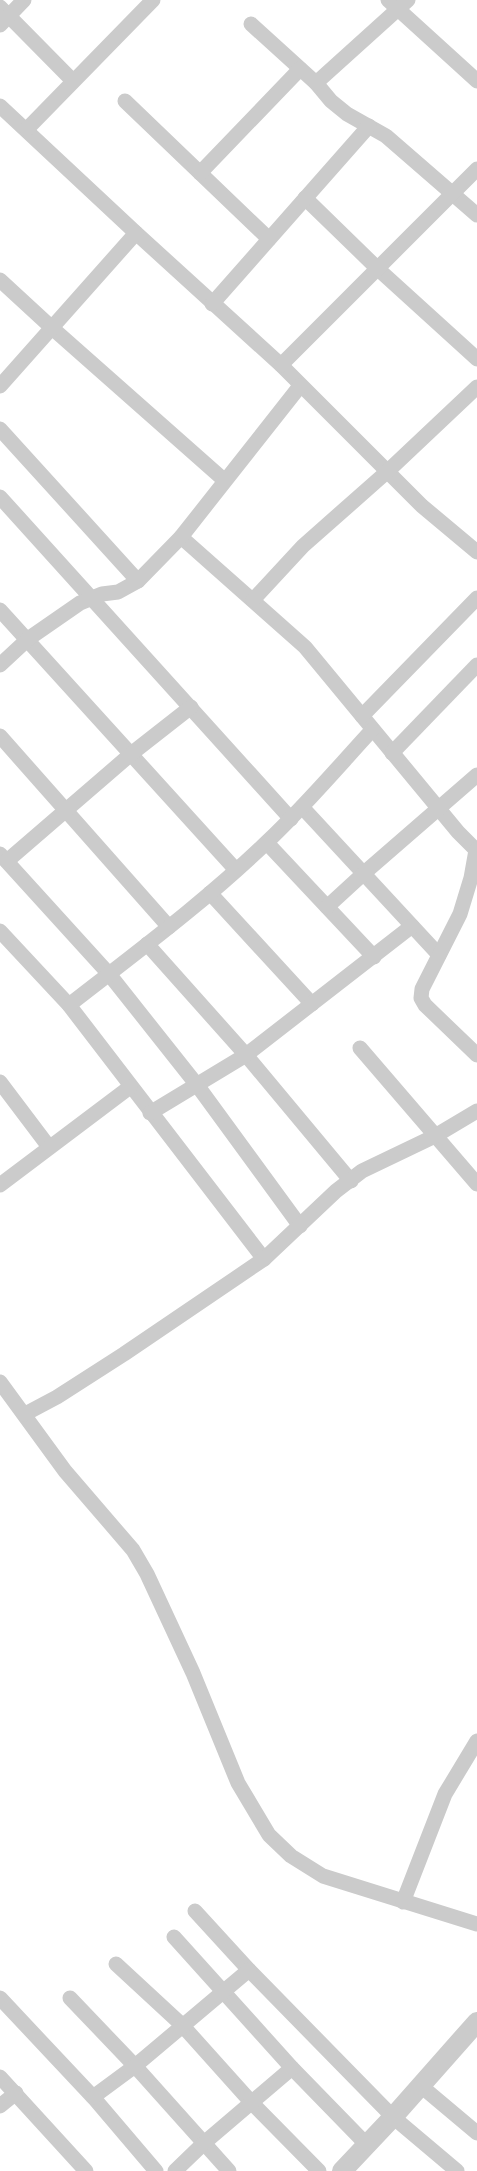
<svg xmlns="http://www.w3.org/2000/svg" width="477" height="2171" font-family="'PT Sans Narrow',sans-serif">
  <style>
    .lines { fill: none; stroke-linecap: round; stroke-linejoin: round }
    .minor { stroke: #cbcbcb; stroke-width: 15 }
    .tertiary { stroke: #cbcbcb; stroke-width: 20 }
  </style>
  <rect width="100%" height="100%" fill="#fff"/>
  <g class="lines">
    <g class="minor">
      <polyline points="388,0 477,81"/>
      <polyline points="0,7 73,81"/>
      <polyline points="251,24 316,83 331,101 347,114 386,136 477,215"/>
      <polyline points="0,25 24,0"/>
      <polyline points="316,83 408,0"/>
      <polyline points="125,101 269,239"/>
      <polyline points="0,106 136,233 281,365 422,506 477,552"/>
      <polyline points="27,129 153,0"/>
      <polyline points="200,173 300,69"/>
      <polyline points="305,198 378,269 477,359"/>
      <polyline points="0,280 51,327 224,480"/>
      <polyline points="212,304 369,126"/>
      <polyline points="281,365 477,169"/>
      <polyline points="0,386 136,233"/>
      <polyline points="0,429 138,581"/>
      <polyline points="0,497 291,819"/>
      <polyline points="181,537 305,647 458,832 477,851"/>
      <polyline points="253,600 303,546 389,470 477,387"/>
      <polyline points="0,610 236,870"/>
      <polyline points="0,665 28,639 80,603 102,594 118,592 138,581 181,537 300,386"/>
      <polyline points="362,716 477,598"/>
      <polyline points="0,736 169,927"/>
      <polyline points="392,753 477,665"/>
      <polyline points="302,807 439,955"/>
      <polyline points="267,843 374,957"/>
      <polyline points="476,850 471,878 460,914 422,989 421,998 425,1005 477,1055"/>
      <polyline points="0,854 109,974 197,1085 300,1226"/>
      <polyline points="7,861 131,754 191,707"/>
      <polyline points="210,893 312,1004"/>
      <polyline points="327,907 363,874 477,775"/>
      <polyline points="0,931 69,1005 264,1259"/>
      <polyline points="147,944 246,1055 351,1181"/>
      <path d="M69 1005C137 952 206 901 268 841 305 806 338 767 372 730"/>
      <polyline points="360,1048 477,1184"/>
      <polyline points="0,1082 49,1147"/>
      <polyline points="150,1113 246,1055 412,926"/>
      <polyline points="0,1185 130,1087"/>
      <polyline points="0,1382 65,1471 133,1550 147,1574 193,1673 238,1783 269,1835 291,1856 323,1876 477,1924"/>
      <polyline points="25,1414 57,1397 124,1354 264,1259 336,1191 362,1171 435,1136 477,1111"/>
      <polyline points="403,1902 445,1794 477,1741"/>
      <polyline points="195,1911 249,1970 393,2117 457,2171"/>
      <polyline points="174,1937 292,2068 367,2145"/>
      <polyline points="116,1964 182,2025 251,2102 319,2171"/>
      <polyline points="0,1998 93,2097 156,2171"/>
      <polyline points="70,1998 135,2066 229,2171"/>
      <polyline points="0,2077 86,2171"/>
      <polyline points="421,2086 477,2133"/>
      <polyline points="93,2097 135,2066 249,1970"/>
      <polyline points="0,2106 16,2093"/>
      <polyline points="175,2171 204,2143 292,2068"/>
    </g>
    <polyline class="tertiary" points="342,2171 393,2117 477,2022"/>
  </g>
</svg>
